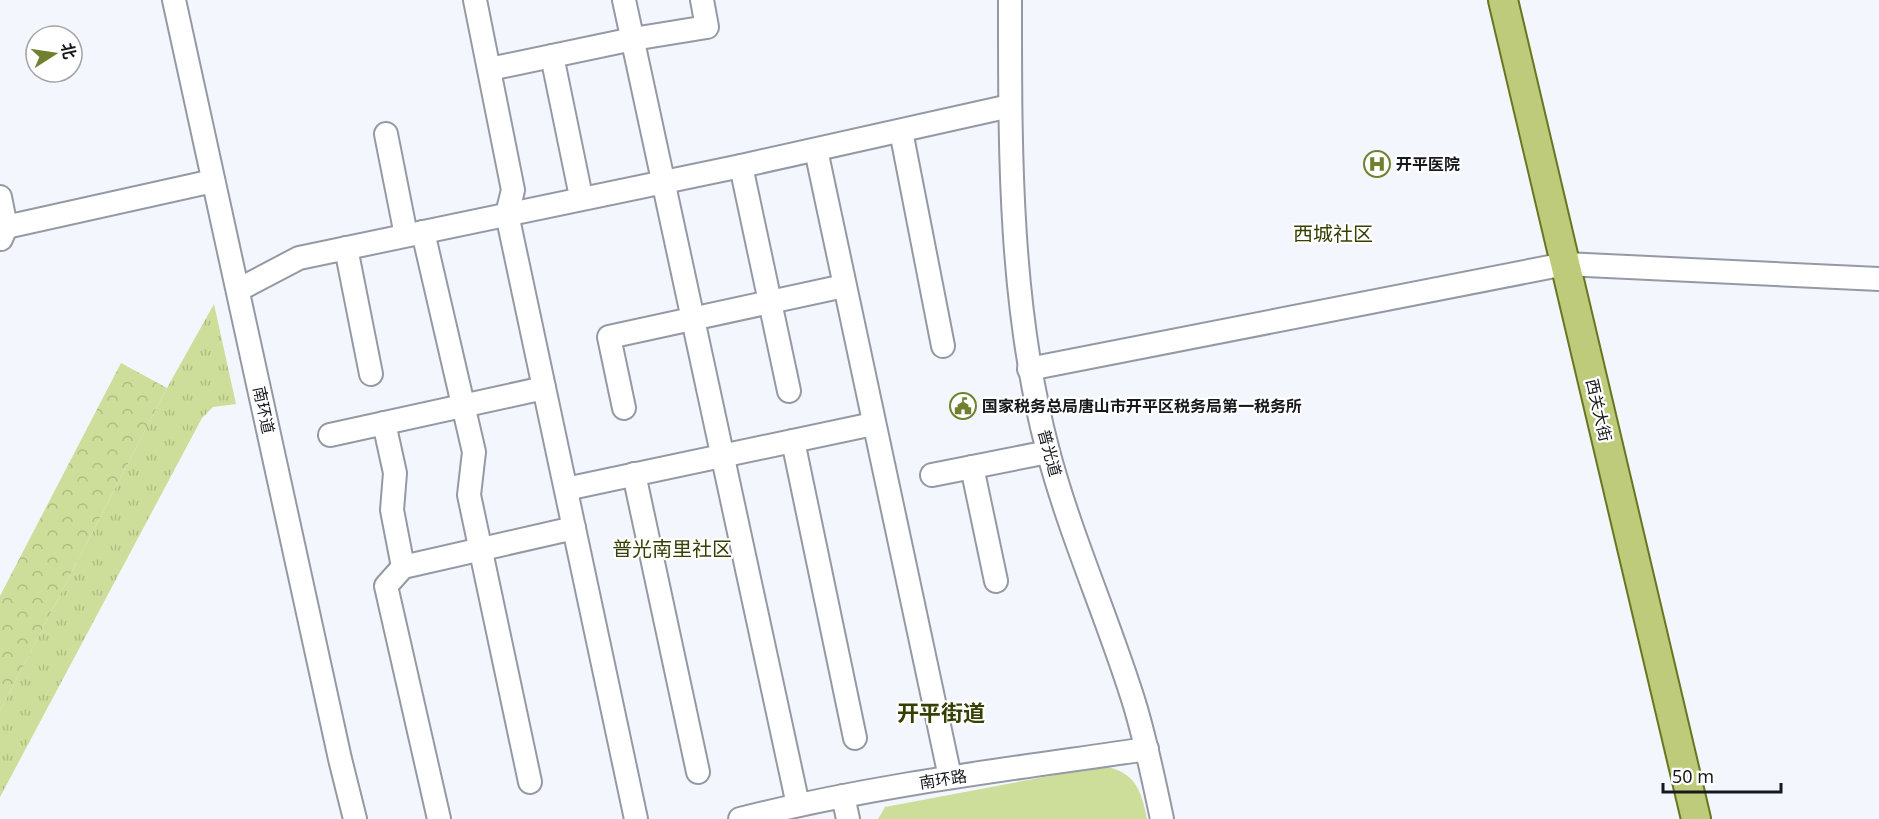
<svg xmlns="http://www.w3.org/2000/svg" width="1879" height="819" font-family="'Noto Sans','Noto Sans SC',sans-serif">
  <style>
    .grass { fill: url(#grass-tufts) }
    .forest { fill: url(#forest-crowns) }
    .park { fill: #cddd9a }
    .lines { fill: none; stroke-linecap: round; stroke-linejoin: round }
    .minor-casing { stroke: #9499a4; stroke-width: 26 }
    .major-casing { stroke: #677620; stroke-width: 32 }
    .minor { stroke: #fff; stroke-width: 22 }
    .major { stroke: #becb7a; stroke-width: 28 }
    .labels { text-anchor: middle; stroke-width: 4.5; stroke-linejoin: round; paint-order: stroke }
    .poi-label { font-size: 16px; font-weight: bold; fill: #17181c; stroke: #fff; text-anchor: start }
    .street-label { font-size: 16px; fill: #17181c; stroke: #fff }
    .quarter-label { font-size: 20px; fill: #364003; stroke: #fff }
    .district-label { font-size: 22px; font-weight: bold; fill: #364003; stroke: #fff }
  </style>
  <defs>
    <pattern id="grass-tufts" width="24" height="20" patternUnits="userSpaceOnUse" patternTransform="scale(1.5)"><rect width="24" height="20" fill="#cddd9a"/><path d="M3 7l-1-3M5 7V3M7 7l1-3M15 17l-1-3M17 17v-4M19 17l1-3" fill="none" stroke="#afbd84"/></pattern>
    <pattern id="forest-crowns" width="20" height="18" patternUnits="userSpaceOnUse" patternTransform="scale(1.5)"><rect width="20" height="18" fill="#cddd9a"/><path d="M2 6a3 3 0 1 1 6 0M12 15a3 3 0 1 1 6 0" fill="none" stroke="#afbd84"/></pattern>
  </defs>
  <rect width="100%" height="100%" fill="#f3f6fd"/>
  <polygon class="grass" points="214,304 236,404 213,407 202,418 0,797 0,711 167,388"/>
  <polygon class="forest" points="121,363 167,388 0,711 0,596"/>
  <path class="park" d="M1103 766C1135 772 1141 789 1147 819H878L885 807Z"/>
  <g class="lines">
    <defs>
      <g id="minor">
        <polyline points="174,0 340,759 355,819"/>
        <polyline points="475,0 513,190 507,214 636,819"/>
        <polyline points="624,0 798,805"/>
        <path d="M1010 0C1010 150 1009 305 1048 451 1070 534 1106 614 1132 696 1145 736 1153 777 1162 819"/>
        <polyline points="552,56 579,187"/>
        <polyline points="490,69 633,39 707,27 702,0"/>
        <polyline points="901,131 943,346"/>
        <polyline points="386,134 406,235"/>
        <polyline points="816,150 950,777"/>
        <polyline points="741,166 789,391"/>
        <polyline points="0,197 6,227 1,239"/>
        <polyline points="6,227 213,181"/>
        <polyline points="423,232 474,452 469,495 530,782"/>
        <polyline points="346,248 371,374"/>
        <polyline points="238,290 299,258 741,166 1010,106"/>
        <polyline points="1029,369 1565,264 1879,279"/>
        <polyline points="624,408 609,337 844,286"/>
        <polyline points="384,423 395,473 392,510 403,567 386,586 439,819"/>
        <polyline points="330,435 544,388"/>
        <polyline points="793,441 855,738"/>
        <polyline points="972,467 996,581"/>
        <polyline points="634,474 698,772"/>
        <polyline points="932,475 1048,452"/>
        <polyline points="566,489 873,424"/>
        <polyline points="403,567 574,528"/>
        <polyline points="843,796 848,819"/>
        <path d="M740 819C873 785 1011 769 1147 749"/>
      </g>
      <polyline id="major" points="1503,0 1696,819"/>
    </defs>
    <use href="#minor" class="minor-casing"/>
    <use href="#major" class="major-casing"/>
    <use href="#minor" class="minor"/>
    <use href="#major" class="major"/>
  </g>
  <defs>
    <symbol id="hospital-ring" viewBox="-11 -11 22 22"><circle r="9.5" fill="#fff" stroke="#70802e" stroke-width="1.5"/><path d="M-5-5h3v3.5h4V-5h3V5h-3V1.5h-4V5h-3Z" fill="#70802e"/></symbol>
    <symbol id="civic-ring" viewBox="-11 -11 22 22"><circle r="9.5" fill="#fff" stroke="#70802e" stroke-width="1.5"/><path d="M-.6-6.5H3V-4.5H.6V-3L4-1V1h2V6H-6V1h2V-1L-.6-3ZM-1.2 2.5V6h2.4V2.5Z" fill="#70802e"/></symbol>
  </defs>
  <g fill-rule="evenodd">
    <use href="#hospital-ring" x="1362" y="149" width="30" height="30"/>
    <use href="#civic-ring" x="948" y="391" width="30" height="30"/>
  </g>
  <g class="labels">
    <g class="poi-label">
      <text x="1396" y="170">开平医院</text>
      <text x="982" y="412">国家税务总局唐山市开平区税务局第一税务所</text>
    </g>
    <g class="street-label">
      <text transform="translate(264 410) rotate(78)" y="6">南环道</text>
      <text transform="translate(1599 410) rotate(77)" y="6">西关大街</text>
      <text transform="translate(1050 453) rotate(75)" y="6">普光道</text>
      <text transform="translate(943 779) rotate(-9)" y="6">南环路</text>
    </g>
    <g class="quarter-label">
      <text x="1333" y="241">西城社区</text>
      <text x="672" y="556">普光南里社区</text>
    </g>
    <g class="district-label">
      <text x="941" y="721">开平街道</text>
    </g>
  </g>
  <g transform="translate(54 54) rotate(78)"><circle r="28" fill="#ffffff" stroke="#a2a3a4" stroke-width="1.5"/>
  <path d="M0-4.5L10 22L0 15L-10 22Z" fill="#70802e"/>
  <text y="-9" font-size="16" font-weight="bold" text-anchor="middle" fill="#17181c">北</text>
  </g>
  <path d="M1663 783v9h118v-9" fill="none" stroke="#17181c" stroke-width="3"/>
  <text x="1672" y="783" font-size="18" fill="#17181c" stroke="#ffffff" stroke-width="4.5" paint-order="stroke">50 m</text>
</svg>
